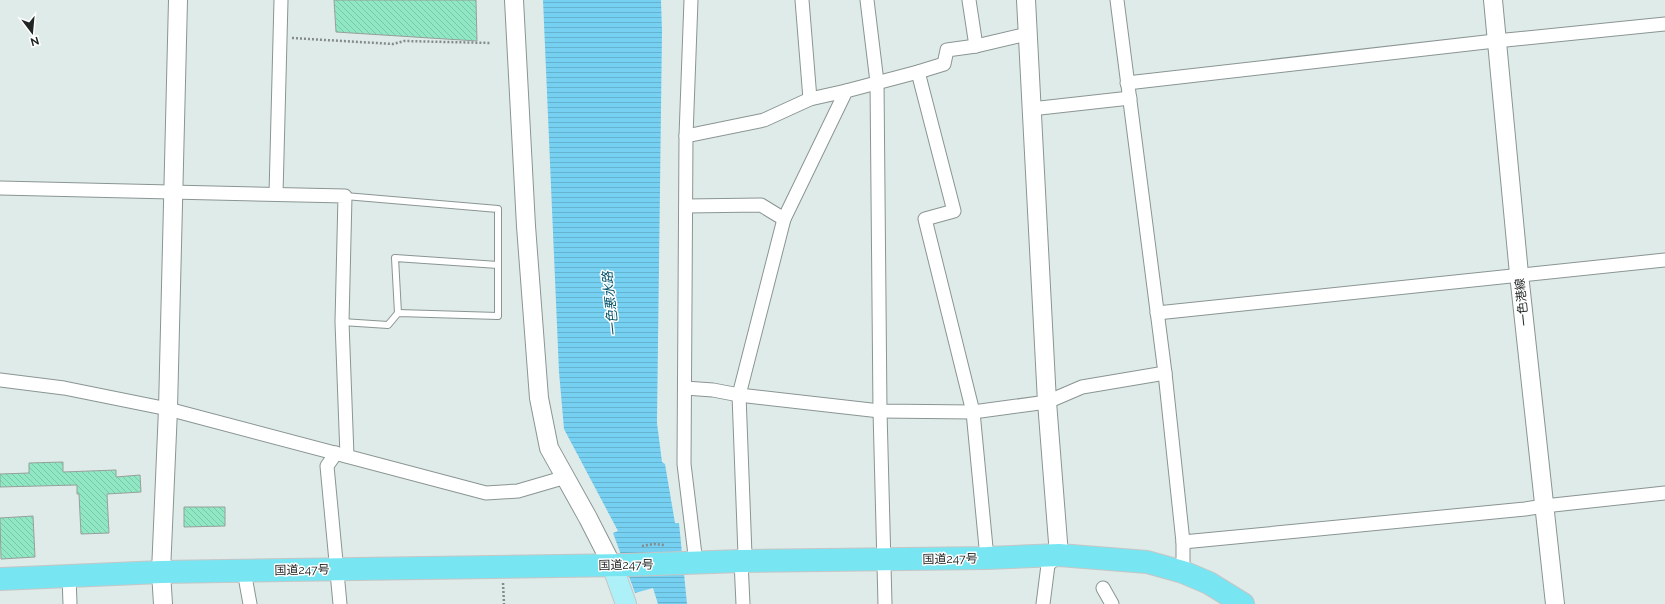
<svg xmlns="http://www.w3.org/2000/svg" width="1665" height="604" font-family="Raleway,'Noto Sans JP',sans-serif">
  <style>
    .water { fill: url(#water-rules) }
    .building { fill: url(#building-back-hatch); stroke: #97a09c }
    .lines { fill: none; stroke-linecap: round; stroke-linejoin: round }
    .lane-casing { stroke: #8a9593; stroke-width: 8 }
    .street-casing { stroke: #8a9593; stroke-width: 15 }
    .secondary-casing { stroke: #8a9593; stroke-width: 20 }
    .primary-casing { stroke: #c5c6c6; stroke-width: 22 }
    .highway-casing { stroke: #c5c6c6; stroke-width: 24 }
    .path { stroke: #848c8b; stroke-width: 2.5; stroke-dasharray: 2 2; stroke-linecap: butt }
    .lane { stroke: #fff; stroke-width: 6 }
    .street { stroke: #fff; stroke-width: 13 }
    .secondary { stroke: #fff; stroke-width: 18 }
    .primary { stroke: #aef0f7; stroke-width: 20 }
    .highway { stroke: #78e6f2; stroke-width: 22 }
    .labels { text-anchor: middle; stroke-width: 3; stroke-linejoin: round; paint-order: stroke }
    .street-label { font-size: 12px; fill: #202423; stroke: #fff }
    .water-label { font-size: 13px; font-style: italic; fill: #00536a; stroke: #fff }
  </style>
  <defs>
    <pattern id="water-rules" width="6" height="5" patternUnits="userSpaceOnUse"><rect width="6" height="5" fill="#75d0f2"/><path d="M0 2.5h6" fill="none" stroke="#65b2cf"/></pattern>
    <pattern id="building-back-hatch" width="6" height="6" patternUnits="userSpaceOnUse"><rect width="6" height="6" fill="#8fe7c3"/><path d="M-1 5l2 2M0 0l6 6M5-1l2 2" fill="none" stroke="#7bc6a7"/></pattern>
  </defs>
  <rect width="100%" height="100%" fill="#dfebe9"/>
  <polygon class="water" points="543,0 661,0 662,31 657,423 662,462 665,464 675,523 679,523 687,604 658,604 653,588 635,593 613,533 618,531 564,429 559,372"/>
  <g class="building">
    <polygon points="334,0 476,0 477,41 336,32"/>
    <polygon points="63,462 63,472 116,470 116,477 140,475 141,492 107,494 109,533 81,534 79,494 77,494 77,485 0,487 0,474 29,473 29,463"/>
    <polygon points="184,507 225,507 225,526 184,527"/>
    <polygon points="33,516 35,557 1,559 0,518"/>
  </g>
  <g class="lines">
    <defs>
      <g id="lane">
        <polyline points="398,313 395,258 498,265"/>
        <polyline points="342,322 388,325 398,313 498,316 498,209 345,196"/>
      </g>
      <g id="street">
        <polyline points="691,0 686,136 684,464 696,563"/>
        <polyline points="802,0 810,99"/>
        <polyline points="867,0 877,82 880,411 885,604"/>
        <polyline points="969,0 976,46"/>
        <polyline points="1117,0 1165,373 1183,542 1183,572"/>
        <polyline points="918,72 954,211 925,219 973,412 987,558"/>
        <polyline points="1127,83 1486,42 1665,24"/>
        <polyline points="1031,109 1130,98"/>
        <polyline points="686,136 764,120 810,99 846,91"/>
        <polyline points="0,188 345,196 342,322 347,456"/>
        <polyline points="276,194 281,0"/>
        <polyline points="686,206 761,205 784,219"/>
        <polyline points="1157,313 1665,260"/>
        <polyline points="0,380 64,388 168,409 486,493 518,491 566,477"/>
        <polyline points="685,388 713,390 739,395 880,411 973,412 1047,402 1082,387 1165,373"/>
        <polyline points="336,453 327,466 340,604"/>
        <polyline points="1183,542 1525,509 1544,506 1665,493"/>
        <polyline points="244,571 250,604"/>
        <polyline points="69,576 70,604"/>
        <polyline points="1103,588 1112,604"/>
        <polyline points="743,604 741,561 745,555 739,395 784,219 846,91 918,72 944,64 947,50 976,46 1027,34"/>
        <polyline points="1043,604 1048,565 1059,555"/>
      </g>
      <g id="secondary">
        <polyline points="514,0 526,226 539,398 549,448 588,518 612,565"/>
        <polyline points="1026,0 1047,402 1059,555"/>
        <polyline points="1493,0 1519,274 1555,604"/>
        <polyline points="163,604 161,572 168,409 178,0"/>
      </g>
      <polyline id="primary" points="612,565 626,604"/>
      <polyline id="highway" points="0,579 161,572 626,565 741,561 987,558 1059,555 1147,562 1183,572 1209,583 1243,604"/>
    </defs>
    <use href="#lane" class="lane-casing"/>
    <use href="#street" class="street-casing"/>
    <use href="#secondary" class="secondary-casing"/>
    <use href="#primary" class="primary-casing"/>
    <use href="#highway" class="highway-casing"/>
    <g class="path">
      <polyline points="292,38 393,44 404,41 491,43"/>
      <polyline points="642,546 654,544 665,545"/>
      <polyline points="503,583 504,604"/>
    </g>
    <use href="#lane" class="lane"/>
    <use href="#street" class="street"/>
    <use href="#secondary" class="secondary"/>
    <use href="#primary" class="primary"/>
    <use href="#highway" class="highway"/>
  </g>
  <g class="labels">
    <g class="street-label">
      <text transform="translate(1522 302) rotate(-96)" y="4">一色港線</text>
      <text transform="translate(950 559) rotate(-1)" y="4">国道247号</text>
      <text transform="translate(626 565) rotate(-1)" y="4">国道247号</text>
      <text transform="translate(302 570) rotate(-1)" y="4">国道247号</text>
    </g>
    <g class="water-label">
      <text transform="translate(610 304) rotate(-96)" y="5">一色悪水路</text>
    </g>
  </g>
  <g transform="translate(32 32) rotate(164)" stroke="#ffffff" stroke-width="3" paint-order="stroke">
  <path d="M0-3L7 15L0 10L-7 15Z" fill="#202423"/>
  <text y="-6" font-size="11" font-weight="bold" text-anchor="middle" fill="#202423">N</text>
  </g>
</svg>
